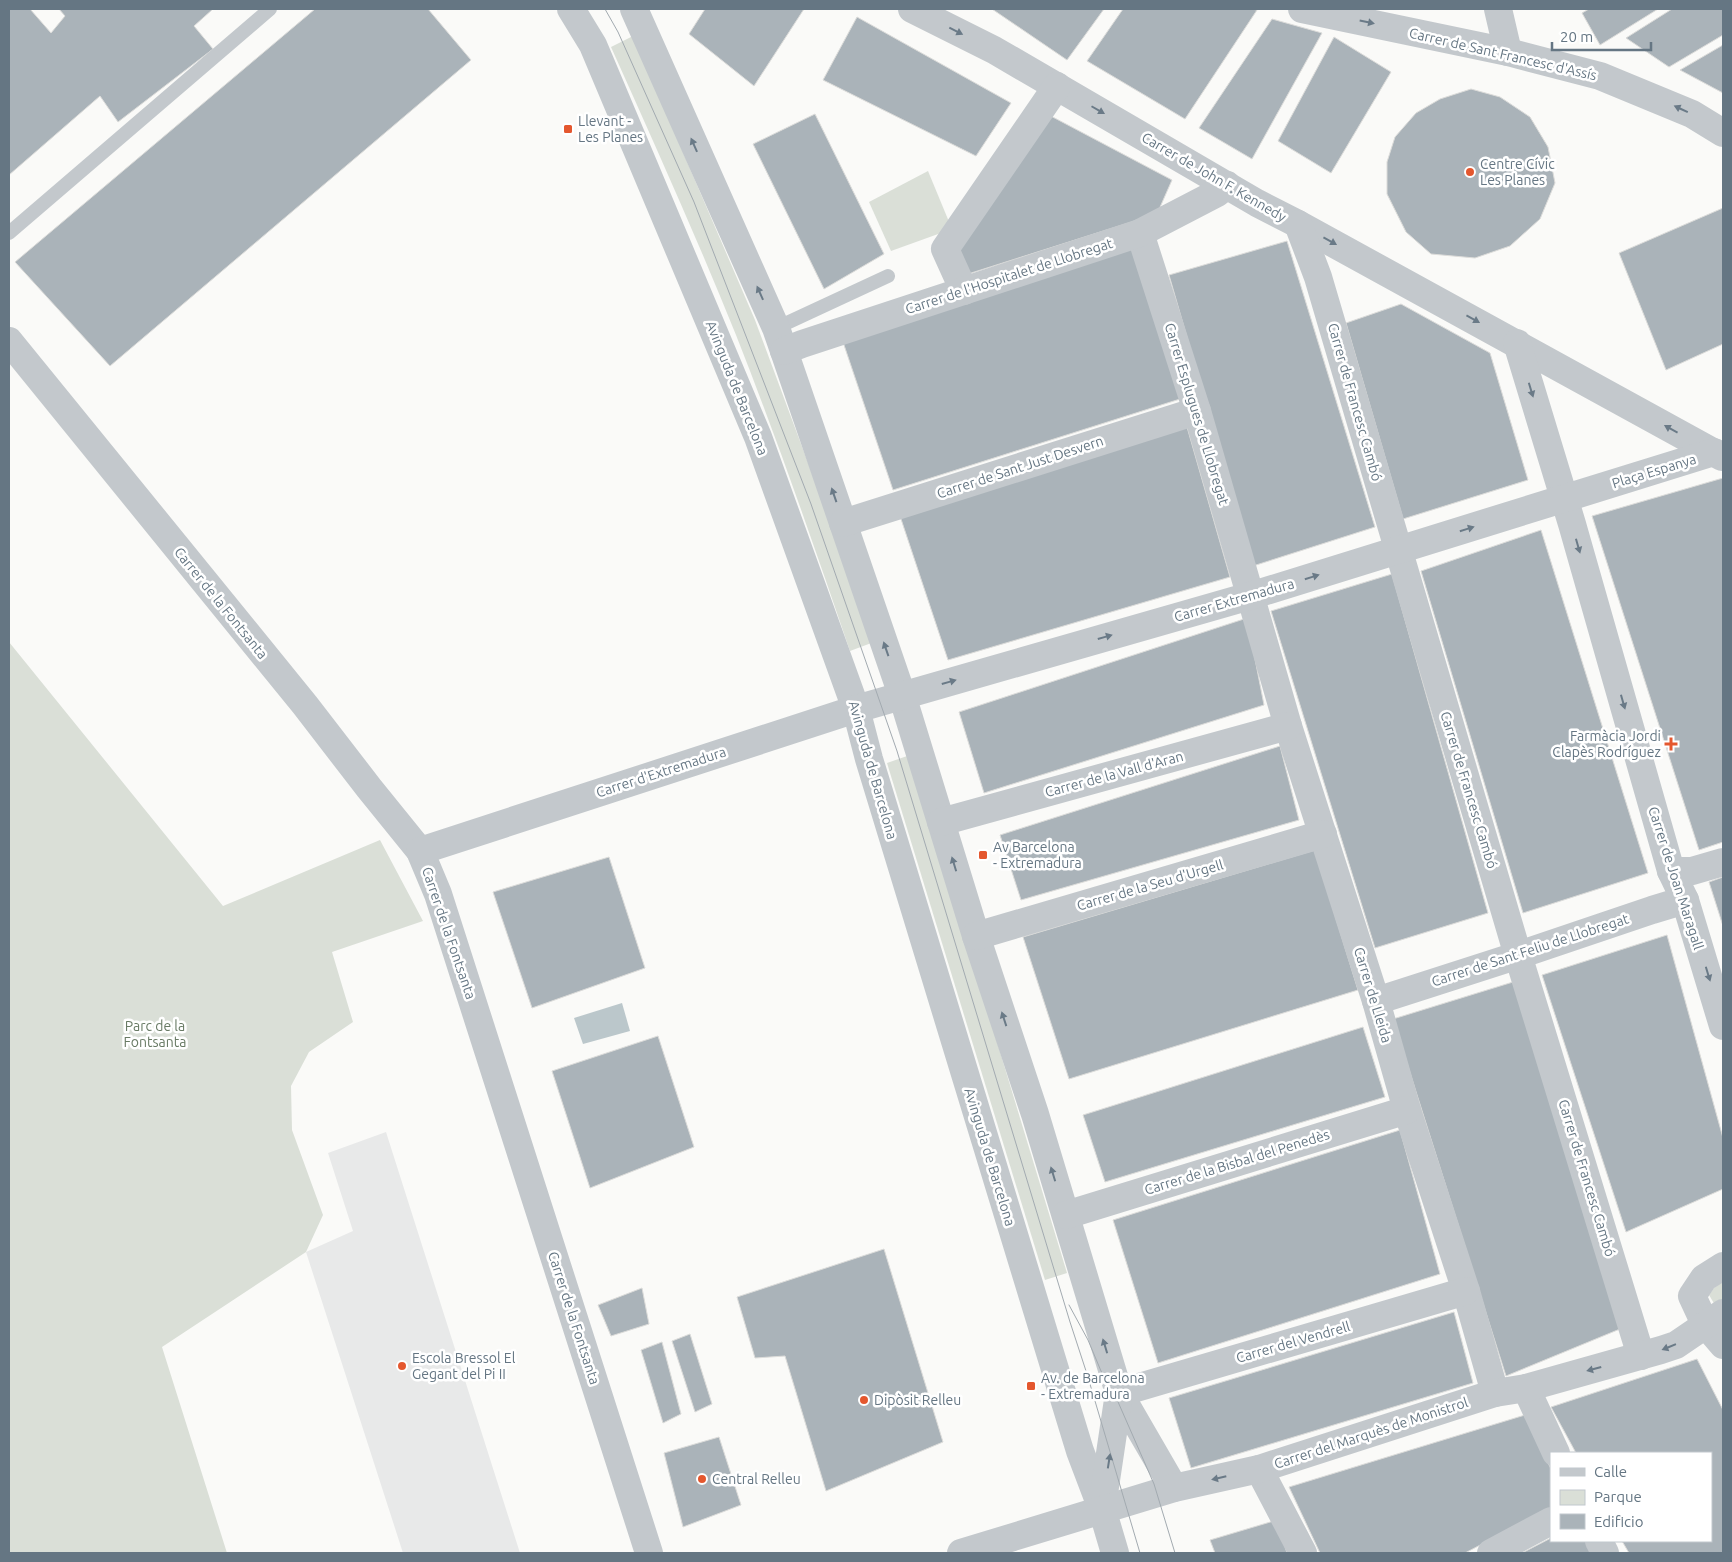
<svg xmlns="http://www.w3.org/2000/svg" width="1732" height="1562" font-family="Ubuntu,sans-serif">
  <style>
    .built { fill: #e8e9e9 }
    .green { fill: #dadfd7 }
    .water { fill: #bbc7cb }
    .building { fill: #aab3b9; stroke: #dcdcda }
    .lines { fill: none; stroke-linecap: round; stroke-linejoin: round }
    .lane { stroke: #c3c8cc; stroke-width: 14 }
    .street { stroke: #c3c8cc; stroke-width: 28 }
    .tram { stroke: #a2aab0; stroke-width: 1 }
    .oneway { fill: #6a7a87 }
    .poi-dot { fill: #e4572e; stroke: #fff; stroke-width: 2 }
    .labels { text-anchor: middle; stroke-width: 5; stroke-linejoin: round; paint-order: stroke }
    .street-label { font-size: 14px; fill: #657683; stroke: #fff }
    .poi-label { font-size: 14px; fill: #657683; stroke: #fff; text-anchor: start }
    .park-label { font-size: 14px; fill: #687a64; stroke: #fff }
  </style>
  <rect width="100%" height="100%" fill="#fafaf8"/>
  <polygon class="built" points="386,1132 497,1481 520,1553 403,1553 306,1252 353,1231 328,1153"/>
  <g class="green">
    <path d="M633 36 755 320 804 452 874 642 850 651C814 545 777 439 736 335 697 238 654 143 611 47Z"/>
    <polygon points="928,171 952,229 891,251 869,202"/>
    <polygon points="9,642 223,906 380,840 423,921 332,952 353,1022 309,1052 291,1086 292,1130 323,1215 306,1252 162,1347 227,1553 9,1553"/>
    <polygon points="910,755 1067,1273 1045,1280 887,763"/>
    <polygon points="1723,1281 1723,1301 1715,1305 1709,1295 1714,1288"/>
  </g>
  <polygon class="water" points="622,1003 630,1031 583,1044 574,1018"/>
  <g class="building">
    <polygon points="9,9 30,9 51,33 65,16 59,9 213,9 194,26 213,49 118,122 100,96 9,175"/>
    <polygon points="315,9 428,9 471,60 110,366 15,262"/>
    <polygon points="705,9 804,9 754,86 689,34"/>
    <polygon points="992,9 1104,9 1067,60"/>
    <polygon points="1123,9 1251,9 1257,10 1185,119 1087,61"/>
    <polygon points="1589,9 1658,9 1600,45 1582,13"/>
    <polygon points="1672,9 1723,9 1723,35 1669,67 1626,38"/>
    <polygon points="857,17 1011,103 976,156 823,80"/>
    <polygon points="1272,19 1322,33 1252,159 1199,128"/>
    <polygon points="1334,37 1391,72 1331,173 1278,141"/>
    <polygon points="1723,45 1723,93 1680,70"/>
    <polygon points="1471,89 1500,97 1530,117 1548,147 1555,183 1540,219 1510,246 1475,258 1431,254 1406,232 1387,194 1387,162 1395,137 1416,113 1440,99"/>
    <polygon points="815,114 884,254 824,289 753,144"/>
    <polygon points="1047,114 1172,180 1157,214 968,274 955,249"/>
    <polygon points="1723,208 1723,344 1666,370 1619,253"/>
    <polygon points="1287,241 1375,527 1253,566 1169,275"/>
    <polygon points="1135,247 1180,399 893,490 843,342"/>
    <polygon points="1401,304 1490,353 1528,480 1403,519 1346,323"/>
    <polygon points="1187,427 1230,577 948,660 900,516"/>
    <polygon points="1723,478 1723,842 1699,850 1592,516"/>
    <polygon points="1541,530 1648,873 1523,913 1421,571"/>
    <polygon points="1392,574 1488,913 1375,948 1271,611"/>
    <polygon points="1247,618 1264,705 984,793 959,712"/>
    <polygon points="1280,746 1299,820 1021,900 1000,835"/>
    <polygon points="1315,850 1358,990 1069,1079 1023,937"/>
    <polygon points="609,857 645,968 532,1008 493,892"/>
    <polygon points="1723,877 1723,926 1709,882"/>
    <polygon points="1667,935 1723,1138 1723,1189 1626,1232 1542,975"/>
    <polygon points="1513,982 1620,1329 1506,1376 1393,1019"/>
    <polygon points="1363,1027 1385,1097 1105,1182 1083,1115"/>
    <polygon points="658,1036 694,1147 590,1188 552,1071"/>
    <polygon points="1400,1130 1440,1274 1158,1363 1113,1220"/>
    <polygon points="884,1249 943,1442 826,1491 785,1356 755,1358 737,1297"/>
    <polygon points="642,1288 649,1324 611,1336 598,1305"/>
    <polygon points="1454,1312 1473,1383 1191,1468 1169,1398"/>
    <polygon points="690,1334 712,1404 695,1412 672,1341"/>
    <polygon points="662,1342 681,1414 663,1423 641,1350"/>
    <polygon points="1697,1359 1723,1410 1723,1553 1629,1553 1622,1541 1711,1541 1711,1453 1576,1453 1551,1407"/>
    <polygon points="1525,1415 1551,1469 1551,1508 1465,1553 1320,1553 1289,1487"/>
    <polygon points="719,1437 741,1505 683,1527 664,1453"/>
    <polygon points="1277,1520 1287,1553 1215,1553 1210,1540"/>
    <polygon points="1551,1538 1551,1541 1589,1541 1595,1553 1522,1553"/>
  </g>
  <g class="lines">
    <g class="lane">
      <polyline points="9,233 270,9"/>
      <polyline points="776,328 888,276"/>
    </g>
    <g class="street">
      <polyline points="571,9 593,45 758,437 856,709 869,759 1058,1379 1080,1451 1102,1509 1115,1553"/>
      <polyline points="634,9 776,328 784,351 902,695 976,936 1035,1114 1119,1393 1174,1488"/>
      <polyline points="912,9 994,50 1257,203 1298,224 1722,457"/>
      <polyline points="1302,9 1508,52 1600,76 1692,114 1723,133"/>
      <polyline points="1498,9 1508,52"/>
      <polyline points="1298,224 1318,277 1514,942 1641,1356"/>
      <polyline points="1140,233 1197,411 1288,726 1376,1001 1407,1110 1466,1291 1495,1393"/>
      <polyline points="964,291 945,249 1057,86"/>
      <polyline points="9,341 305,705 369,788 420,851 438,894 649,1553"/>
      <polyline points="1517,343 1572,524 1671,871 1685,900 1723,1026"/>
      <polyline points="784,351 802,344 1140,233 1217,193 1227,185"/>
      <polyline points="843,523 1197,411"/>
      <polyline points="941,822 1288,726"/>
      <polyline points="420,851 856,709 1250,596 1714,452"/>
      <polyline points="1671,871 1692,871 1723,862"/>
      <polyline points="976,936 1323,834"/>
      <polyline points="1376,1001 1519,955 1652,910 1685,900"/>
      <polyline points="1066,1215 1407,1110"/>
      <polyline points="1723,1266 1704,1278 1692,1296 1705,1324 1723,1345"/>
      <polyline points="1526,1388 1556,1453"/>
      <polyline points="1119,1393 1466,1291"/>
      <polyline points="1259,1469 1303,1553"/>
      <polyline points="1102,1507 1119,1393"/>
      <polyline points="1599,1541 1605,1553"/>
      <polyline points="961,1553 1174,1488 1259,1469 1495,1393 1526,1388 1661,1350 1676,1345 1723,1313"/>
      <polyline points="1491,1553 1551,1521"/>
    </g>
    <g class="tram">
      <polyline points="605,9 618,32 694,202 811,504 897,751 1070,1322 1087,1374 1140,1553"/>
      <polyline points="1069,1305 1088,1340 1101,1371 1115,1395 1154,1484 1175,1553"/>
    </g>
  </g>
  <defs><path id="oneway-solid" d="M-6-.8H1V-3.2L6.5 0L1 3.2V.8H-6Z" transform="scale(1.25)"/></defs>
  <g class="oneway">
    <use href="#oneway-solid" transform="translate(1367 22) rotate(12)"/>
    <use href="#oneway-solid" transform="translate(956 31) rotate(27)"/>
    <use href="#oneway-solid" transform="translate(1681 109) rotate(-155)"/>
    <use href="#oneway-solid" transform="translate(1098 110) rotate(30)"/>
    <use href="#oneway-solid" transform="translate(694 145) rotate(-114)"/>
    <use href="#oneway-solid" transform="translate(1330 241) rotate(29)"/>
    <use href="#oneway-solid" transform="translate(760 293) rotate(-114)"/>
    <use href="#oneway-solid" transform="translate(1473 319) rotate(29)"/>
    <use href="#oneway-solid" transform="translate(1531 390) rotate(73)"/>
    <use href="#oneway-solid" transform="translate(1671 429) rotate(-151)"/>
    <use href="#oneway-solid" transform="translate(834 495) rotate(-109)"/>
    <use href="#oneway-solid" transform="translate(1467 529) rotate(-17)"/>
    <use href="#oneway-solid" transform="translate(1578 546) rotate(74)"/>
    <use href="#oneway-solid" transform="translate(1312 577) rotate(-17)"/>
    <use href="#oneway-solid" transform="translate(1105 637) rotate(-16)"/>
    <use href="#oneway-solid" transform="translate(886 649) rotate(-109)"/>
    <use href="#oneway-solid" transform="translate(949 682) rotate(-16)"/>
    <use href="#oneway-solid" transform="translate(1623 702) rotate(74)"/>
    <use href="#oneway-solid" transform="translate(954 864) rotate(-107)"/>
    <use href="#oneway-solid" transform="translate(1708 974) rotate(73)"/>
    <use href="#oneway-solid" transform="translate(1004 1019) rotate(-108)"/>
    <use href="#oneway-solid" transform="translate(1053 1174) rotate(-107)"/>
    <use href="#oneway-solid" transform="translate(1105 1346) rotate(-107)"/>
    <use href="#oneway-solid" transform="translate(1669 1347) rotate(158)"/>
    <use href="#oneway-solid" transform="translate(1594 1369) rotate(165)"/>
    <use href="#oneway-solid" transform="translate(1109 1461) rotate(-81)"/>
    <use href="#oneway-solid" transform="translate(1219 1478) rotate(167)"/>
  </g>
  <g class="poi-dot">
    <rect x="563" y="124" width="10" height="10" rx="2.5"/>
    <circle cx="1470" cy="172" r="5"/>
    <path d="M1668.5 736.5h5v5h5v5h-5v5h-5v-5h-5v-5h5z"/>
    <rect x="978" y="850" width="10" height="10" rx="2.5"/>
    <circle cx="402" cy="1366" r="5"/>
    <rect x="1026" y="1381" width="10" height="10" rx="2.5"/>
    <circle cx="864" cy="1400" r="5"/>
    <circle cx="702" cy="1479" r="5"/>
  </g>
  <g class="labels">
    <g class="street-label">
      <text transform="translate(1503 54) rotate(13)" y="5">Carrer de Sant Francesc d'Assís</text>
      <text transform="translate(1214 177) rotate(30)" y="5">Carrer de John F. Kennedy</text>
      <text transform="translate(1009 276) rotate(-18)" y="5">Carrer de l'Hospitalet de Llobregat</text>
      <text transform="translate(737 388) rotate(68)" y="5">Avinguda de Barcelona</text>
      <text transform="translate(1355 402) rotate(74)" y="5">Carrer de Francesc Cambó</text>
      <text transform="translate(1197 414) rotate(73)" y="5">Carrer Esplugues de Llobregat</text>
      <text transform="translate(1020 467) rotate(-18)" y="5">Carrer de Sant Just Desvern</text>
      <text transform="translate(1654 471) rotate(-17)" y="5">Plaça Espanya</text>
      <text transform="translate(1234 600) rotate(-16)" y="5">Carrer Extremadura</text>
      <text transform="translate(221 603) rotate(51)" y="5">Carrer de la Fontsanta</text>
      <text transform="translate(873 770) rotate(74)" y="5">Avinguda de Barcelona</text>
      <text transform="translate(661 772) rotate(-18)" y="5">Carrer d'Extremadura</text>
      <text transform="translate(1114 774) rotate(-15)" y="5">Carrer de la Vall d'Aran</text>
      <text transform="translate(1469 790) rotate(73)" y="5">Carrer de Francesc Cambó</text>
      <text transform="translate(1676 878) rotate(72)" y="5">Carrer de Joan Maragall</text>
      <text transform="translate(1150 885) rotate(-16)" y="5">Carrer de la Seu d'Urgell</text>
      <text transform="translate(449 933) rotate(71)" y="5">Carrer de la Fontsanta</text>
      <text transform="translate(1530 950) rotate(-18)" y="5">Carrer de Sant Feliu de Llobregat</text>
      <text transform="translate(1373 995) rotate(73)" y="5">Carrer de Lleida</text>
      <text transform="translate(990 1157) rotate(73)" y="5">Avinguda de Barcelona</text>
      <text transform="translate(1237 1162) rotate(-17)" y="5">Carrer de la Bisbal del Penedès</text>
      <text transform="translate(1587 1178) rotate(73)" y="5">Carrer de Francesc Cambó</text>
      <text transform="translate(574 1318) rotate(72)" y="5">Carrer de la Fontsanta</text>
      <text transform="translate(1293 1342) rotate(-16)" y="5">Carrer del Vendrell</text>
      <text transform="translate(1371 1433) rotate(-18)" y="5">Carrer del Marquès de Monistrol</text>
    </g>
    <g class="poi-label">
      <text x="578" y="126">Llevant -<tspan x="578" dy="16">Les Planes</tspan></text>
      <text x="1480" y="169">Centre Cívic<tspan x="1480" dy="16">Les Planes</tspan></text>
      <text x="1661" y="741" text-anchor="end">Farmàcia Jordi<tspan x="1661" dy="16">Clapès Rodríguez</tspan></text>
      <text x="993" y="852">Av Barcelona<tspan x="993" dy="16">- Extremadura</tspan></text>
      <text x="412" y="1363">Escola Bressol El<tspan x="412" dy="16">Gegant del Pi II</tspan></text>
      <text x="1041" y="1383">Av. de Barcelona<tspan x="1041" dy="16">- Extremadura</tspan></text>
      <text x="874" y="1405">Dipòsit Relleu</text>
      <text x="712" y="1484">Central Relleu</text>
    </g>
    <g class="park-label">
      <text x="155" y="1031">Parc de la<tspan x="155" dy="16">Fontsanta</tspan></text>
    </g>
  </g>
  <rect width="1732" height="1562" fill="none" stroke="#657683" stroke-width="20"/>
  <rect x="1550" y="1452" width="162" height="90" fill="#ffffff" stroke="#c1c8cd"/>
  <rect x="1560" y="1468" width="25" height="8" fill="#c3c8cc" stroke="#c1c8cd"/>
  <text x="1594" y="1477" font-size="15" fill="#657683">Calle</text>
  <rect x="1560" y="1490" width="25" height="15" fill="#dadfd7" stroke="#c1c8cd"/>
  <text x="1594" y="1502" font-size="15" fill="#657683">Parque</text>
  <rect x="1560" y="1514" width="25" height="15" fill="#aab3b9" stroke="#c1c8cd"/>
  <text x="1594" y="1527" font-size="15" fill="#657683">Edificio</text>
  <path d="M1552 42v8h99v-8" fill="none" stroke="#657683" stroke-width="2.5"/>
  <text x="1560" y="42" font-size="15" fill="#657683" stroke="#ffffff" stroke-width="4" paint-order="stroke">20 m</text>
</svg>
